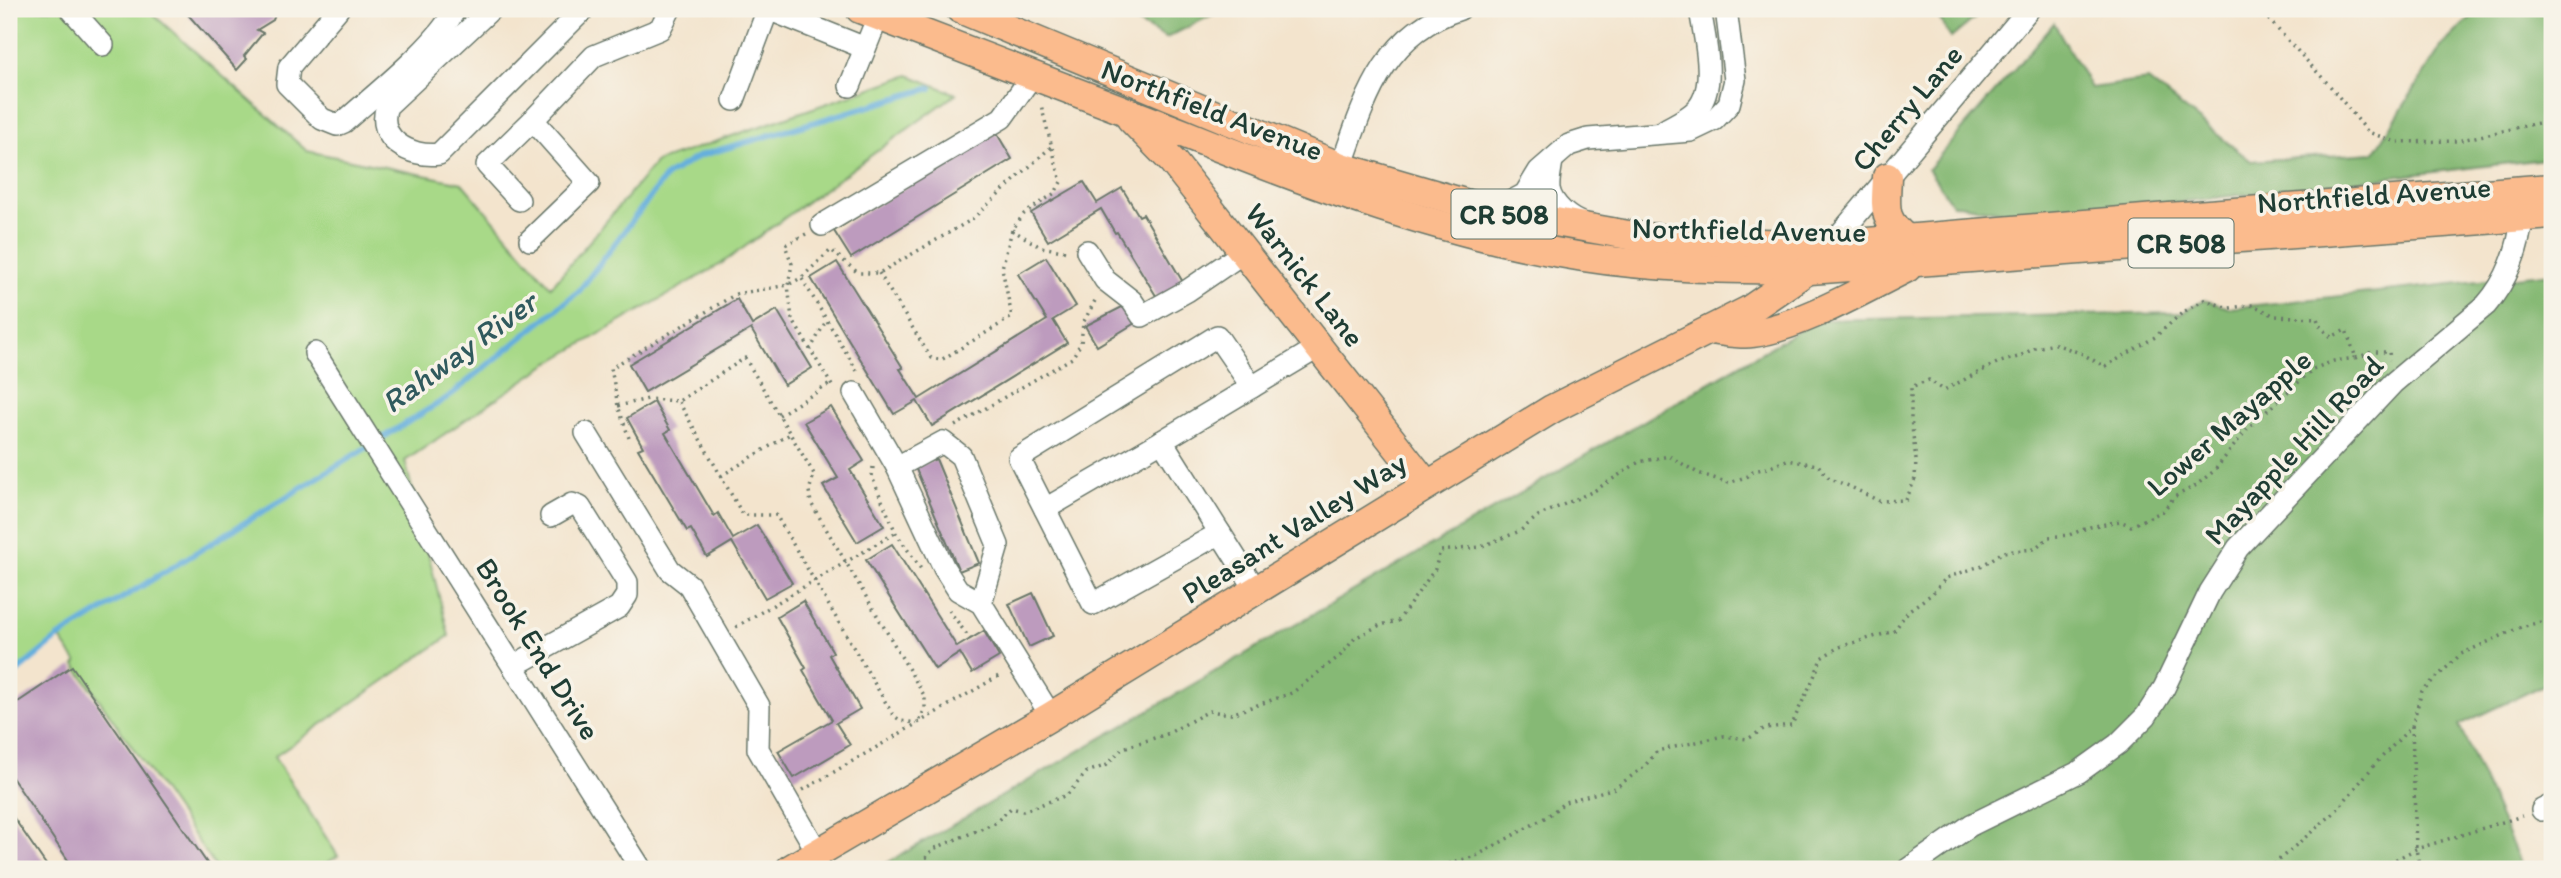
<svg xmlns="http://www.w3.org/2000/svg" width="2561" height="878" font-family="Itim,sans-serif">
  <style>
    .green { fill: #a8d988; stroke: #648b5e; stroke-width: 2 }
    .forest { fill: #86b974; stroke: #527b54; stroke-width: 2 }
    .lines { fill: none; stroke-linecap: round; stroke-linejoin: round }
    .stream { stroke: #65afdd; stroke-width: 6 }
    .building { fill: #bd9bbe }
    .minor-casing { stroke: #69776a; stroke-width: 24 }
    .major-casing { stroke: #69776a; stroke-width: 31 }
    .path { stroke: #69776a; stroke-width: 3.5; stroke-dasharray: 2 5; stroke-linecap: butt }
    .minor { stroke: #fff; stroke-width: 21 }
    .major { stroke: #fbbb8d; stroke-width: 28 }
    .labels { text-anchor: middle; stroke-width: 7; stroke-linejoin: round; paint-order: stroke }
    .shield { fill: #f7f3e8; stroke: #60746a; stroke-width: 2 }
    .shield-label { font-size: 28px; font-weight: bold; fill: #1f3d34 }
    .street-label { font-size: 30px; fill: #1f3d34; stroke: #f7f3e8 }
    .water-label { font-size: 32px; font-style: italic; fill: #305a5e; stroke: #f7f3e8 }
  </style>
  <rect width="100%" height="100%" fill="#f7f3e8"/>
  <filter id="ink" filterUnits="userSpaceOnUse"><feTurbulence type="fractalNoise" baseFrequency=".0143" numOctaves="2"/><feDisplacementMap in="SourceGraphic" scale="14" xChannelSelector="R" yChannelSelector="G"/><feConvolveMatrix kernelMatrix="1 2 1 2 8 2 1 2 1" color-interpolation-filters="sRGB"/></filter>
  <filter id="wash" filterUnits="userSpaceOnUse"><feTurbulence type="fractalNoise" baseFrequency=".00686" numOctaves="4" result="noise"/><feDisplacementMap in="SourceGraphic" scale="28" xChannelSelector="R" yChannelSelector="G"/><feGaussianBlur stdDeviation="1.57" result="paint"/><feColorMatrix in="noise" values="0 0 0 0 0 0 0 0 0 0 0 0 0 0 0 0 0 1.4 0 .05"/><feComposite in="paint" operator="in"/></filter>
  <g filter="url(#wash)">
    <rect width="100%" height="100%" fill="#f3e4cd"/>
    <polygon class="green" points="9,9 147,9 307,151 462,183 551,287 656,162 909,75 956,94 721,264 549,363 405,461 449,636 274,757 338,856 317,869 217,869 75,665 77,663 59,637 9,678"/>
    <g class="forest">
      <polygon points="1113,9 1222,9 1222,10 1166,38"/>
      <polygon points="1936,9 1982,9 1976,17 1951,38 1939,18"/>
      <polygon points="2479,9 2552,9 2552,158 2044,218 1952,204 1928,169 2054,23 2091,88 2148,80 2251,161 2374,153 2441,47"/>
      <polygon points="2552,273 2552,681 2459,725 2523,869 877,869 1817,320 2182,313 2204,300 2229,308"/>
    </g>
    <g class="lines">
      <polyline class="stream" points="9,678 59,637 447,398 579,291 666,176 699,156 931,88"/>
    </g>
    <g id="blocks">
      <g class="building">
        <polygon points="183,9 277,9 273,20 257,30 263,33 244,56 247,59 237,70"/>
        <polygon points="996,132 1012,159 851,258 834,231"/>
        <polygon points="1084,182 1097,203 1122,188 1139,216 1143,214 1184,284 1158,299 1117,232 1115,233 1101,209 1048,241 1031,213"/>
        <polygon points="1046,257 1076,306 1053,320 1067,343 932,426 917,401 894,414 811,278 837,262 903,368 900,369 919,399 1047,320 1018,274"/>
        <polygon points="737,299 752,325 777,310 812,368 784,385 751,329 645,392 629,364"/>
        <polygon points="1124,306 1135,323 1097,346 1085,326"/>
        <polygon points="654,402 670,430 665,433 714,516 718,513 733,539 757,525 792,583 765,598 732,542 707,557 691,529 687,531 638,449 643,447 627,418"/>
        <polygon points="831,407 864,461 850,470 884,526 857,542 823,486 838,478 804,422"/>
        <polygon points="936,459 979,563 959,571 915,467"/>
        <polygon points="892,544 957,647 984,631 999,657 972,673 960,653 935,669 866,560"/>
        <polygon points="1033,593 1053,636 1029,647 1009,604"/>
        <polygon points="803,601 833,652 829,655 860,709 836,723 850,745 794,778 778,751 832,720 803,670 806,668 777,617"/>
        <polygon points="72,666 211,869 74,869 9,773 9,708"/>
        <polygon points="9,811 49,869 9,869"/>
      </g>
    </g>
  </g>
  <g filter="url(#ink)">
    <use href="#blocks" fill-opacity="0" stroke="#69776a" stroke-width="2"/>
    <g class="lines">
      <defs>
        <g id="minor">
          <polyline points="71,9 103,45"/>
          <path d="M338 9 289 67 287 84 322 119 337 125 344 122C375 94 438 45 455 9"/>
          <path d="M491 9 387 106C375 139 411 158 439 154L584 9"/>
          <polyline points="850,86 881,9"/>
          <polyline points="734,100 768,9 865,48"/>
          <path d="M1665 130C1675 124 1689 118 1697 109 1718 86 1704 37 1700 9"/>
          <path d="M1552 160C1551 169 1548 180 1549 189 1552 205 1570 220 1585 224"/>
          <path d="M1341 167C1365 99 1384 33 1460 9"/>
          <polyline points="519,200 487,165 533,120"/>
          <polyline points="1488,210 1510,202 1525,194 1539,171 1569,145 1588,139 1691,131 1714,120 1729,104 1735,80 1726,9"/>
          <polyline points="822,225 1002,118 1032,76"/>
          <polyline points="530,240 589,183 533,120 594,56 660,29 670,9"/>
          <polyline points="1831,245 2029,9"/>
          <polyline points="1087,251 1105,280 1132,301 1142,316 1187,291 1244,252"/>
          <polyline points="315,353 641,869"/>
          <polyline points="854,393 897,467 944,568 958,590 981,603 1051,716"/>
          <polyline points="586,433 670,570 689,585 759,706 758,749 818,853"/>
          <polyline points="897,467 943,442 961,456 998,545 981,603"/>
          <polyline points="1045,509 1162,441"/>
          <polyline points="1220,533 1093,604 1019,458 1217,336 1252,387"/>
          <polyline points="1256,590 1162,441 1319,347"/>
          <polyline points="513,666 619,607 627,595 627,582 580,507 572,504 551,516"/>
          <polyline points="2542,810 2552,805"/>
          <path d="M1908 869 1971 825 2079 772 2118 744 2146 716 2164 688 2210 592 2238 548 2393 383 2486 305C2507 281 2519 249 2522 218"/>
        </g>
        <g id="major">
          <path d="M860 9C968 51 1077 92 1185 134 1315 186 1445 235 1583 257 1659 269 1734 269 1810 270L2552 215"/>
          <polyline points="960,9 1341,167 1488,210 1634,236 1692,241 1831,245 2156,218 2552,188"/>
          <polyline points="1131,119 1173,162 1427,485"/>
          <path d="M1887 177C1886 207 1881 219 1907 239"/>
          <path d="M1710 330C1723 331 1739 335 1753 333 1800 327 1864 289 1907 268"/>
          <polyline points="790,869 1051,716 1552,409 1749,310 1812,267"/>
        </g>
      </defs>
      <use href="#minor" class="minor-casing"/>
      <use href="#major" class="major-casing"/>
      <g class="path">
        <polyline points="2259,9 2330,86 2368,132 2396,142 2457,141 2552,120"/>
        <polyline points="1012,230 1041,247 1068,252"/>
        <polyline points="806,234 785,245 792,264 788,285 792,319 834,389"/>
        <polyline points="879,273 931,358 941,360 1012,317 1002,268 1012,230 1024,214 1055,193 1061,182 1041,105"/>
        <polyline points="802,279 859,374"/>
        <polyline points="810,350 826,321"/>
        <polyline points="2356,358 2372,352 2389,352 2390,360"/>
        <polyline points="679,402 743,515 776,515 893,715 901,721 917,723"/>
        <polyline points="618,406 648,399 679,401 745,358 814,474 809,491 811,503 925,697 925,708 919,722"/>
        <polyline points="779,415 830,384"/>
        <polyline points="955,426 1072,358 1081,343 1083,323 1097,297"/>
        <polyline points="629,438 618,406 611,368 736,294 788,285 801,278 831,250 858,273 879,273 971,220 1052,146"/>
        <polyline points="873,467 872,477 896,533 921,569"/>
        <polyline points="721,476 790,434"/>
        <polyline points="949,610 970,639"/>
        <polyline points="736,627 895,533"/>
        <polyline points="2412,726 2416,849 2420,869"/>
        <polyline points="803,790 1002,674"/>
        <path d="M917 869 933 849 995 823 1011 808 1023 811 1067 795 1087 772 1107 765 1123 748 1167 734 1209 711 1231 714 1292 693 1341 655 1355 638 1380 625 1398 621 1435 569 1440 551 1480 547 1520 531 1538 516 1594 491 1639 462 1669 456 1698 473 1729 483 1748 476 1753 471 1768 468 1787 460 1818 465 1830 479 1849 486 1879 501 1906 500 1915 479 1916 460 1911 419V387L1929 380 1944 390 1997 363 2018 357 2035 348 2055 344 2083 354 2105 367 2155 337 2182 313 2204 300 2229 308 2253 305 2275 316 2317 318 2319 325 2331 337 2346 330 2356 358 2334 361 2313 369 2248 428 2214 471 2195 486 2174 497 2163 511 2131 526 2120 521 2090 527 2069 535 2049 537 2034 549 2003 552 1983 565 1946 578 1932 594 1909 610 1894 631 1839 647 1821 658C1814 681 1801 702 1792 725L1765 728 1748 739 1723 736 1657 751 1644 767 1615 788 1565 802 1548 816 1476 856 1430 869"/>
        <polyline points="2268,869 2335,812 2376,763 2412,726 2422,691 2461,654 2521,627 2552,619"/>
        <polyline points="2377,869 2416,849 2522,816"/>
      </g>
      <use href="#minor" class="minor"/>
      <use href="#major" class="major"/>
    </g>
  </g>
  <g class="labels">
    <g class="shield">
      <rect x="1451.5" y="189.5" width="105" height="49" rx="5"/>
      <rect x="2128.5" y="218.5" width="105" height="49" rx="5"/>
    </g>
    <g class="shield-label">
      <text x="1504" y="224">CR 508</text>
      <text x="2181" y="253">CR 508</text>
    </g>
    <g class="street-label">
      <text transform="translate(1907 108) rotate(-50)" y="10">Cherry Lane</text>
      <text transform="translate(1212 110) rotate(21)" y="10">Northfield Avenue</text>
      <text transform="translate(2374 195) rotate(-4)" y="10">Northfield Avenue</text>
      <text transform="translate(1749 230) rotate(1)" y="10">Northfield Avenue</text>
      <text transform="translate(1305 275) rotate(52)" y="10">Warnick Lane</text>
      <text transform="translate(2229 423) rotate(-41)" y="10">Lower Mayapple</text>
      <text transform="translate(2294 450) rotate(-47)" y="10">Mayapple Hill Road</text>
      <text transform="translate(1294 528) rotate(-32)" y="10">Pleasant Valley Way</text>
      <text transform="translate(538 649) rotate(58)" y="10">Brook End Drive</text>
    </g>
    <g class="water-label">
      <text transform="translate(459 352) rotate(-36)" y="11">Rahway River</text>
    </g>
  </g>
  <rect width="2561" height="878" fill="none" stroke="#f7f3e8" stroke-width="35"/>
</svg>
